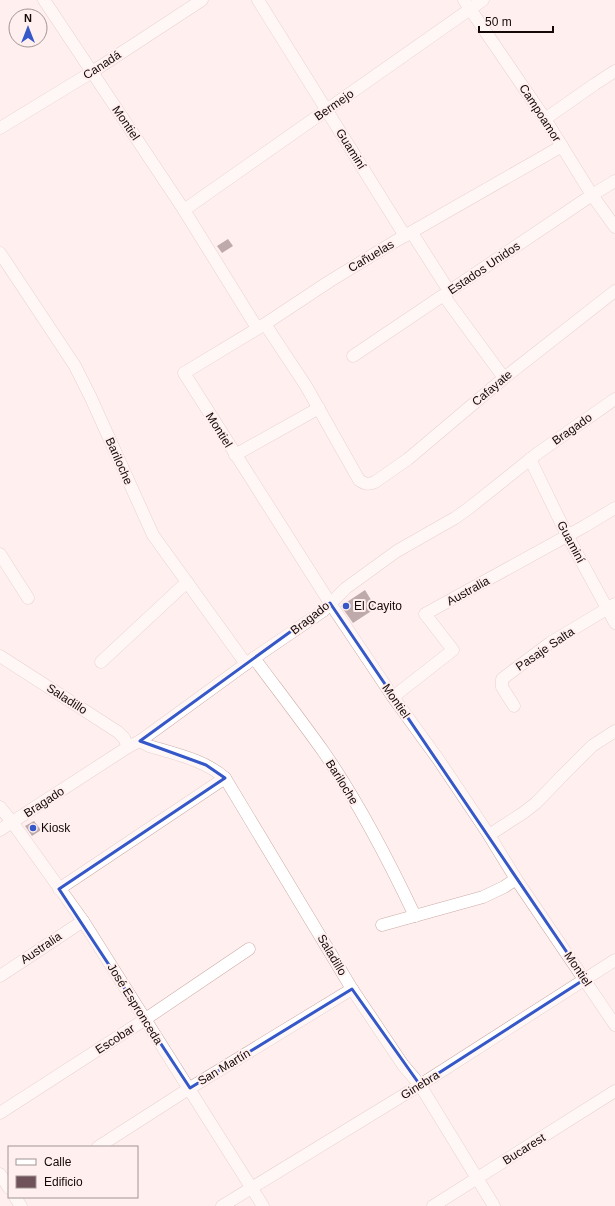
<svg xmlns="http://www.w3.org/2000/svg" width="615" height="1206" font-family="Helvetica,sans-serif">
  <style>
    .building { fill: #6f525a }
    .lines { fill: none; stroke-linecap: round; stroke-linejoin: round }
    .minor-casing { stroke: #ccaba7; stroke-width: 13 }
    .minor { stroke: #fff; stroke-width: 12 }
    .marked { fill: none; stroke: #3557c8; stroke-width: 3; stroke-linejoin: round }
    .poi-dot { fill: #3557c8; stroke: #fff0ef; stroke-width: 1.5 }
    .labels { text-anchor: middle; stroke-width: 4; stroke-linejoin: round; paint-order: stroke }
    .street-label { font-size: 12px; fill: #140908; stroke: #fff0ef }
    .poi-label { font-size: 12px; fill: #140908; stroke: #fff0ef; text-anchor: start }
  </style>
  <rect width="100%" height="100%" fill="#fff0ef"/>
  <g class="building">
    <polygon points="228,239 233,246 222,253 217,246"/>
    <polygon points="365,590 376,608 353,623 341,606"/>
    <polygon points="34,821 41,830 32,836 25,826"/>
  </g>
  <g class="lines">
    <defs>
      <g id="minor">
        <polyline points="44,0 184,210 257,328"/>
        <polyline points="258,0 405,236"/>
        <polyline points="464,0 545,119 592,195 615,227"/>
        <polyline points="545,119 595,84 615,71"/>
        <polyline points="0,128 92,72 202,0"/>
        <polyline points="562,146 394,242 330,281 265,324 184,373 330,603 393,697 438,759 489,835 516,879 615,1025"/>
        <polyline points="184,210 483,0"/>
        <polyline points="412,233 449,291"/>
        <polyline points="0,253 75,366 91,398 153,535 246,664"/>
        <polyline points="444,296 504,378"/>
        <path d="M265 324 306 386 359 480C365 484 368 485 375 482L408 459 504 378 615 291"/>
        <polyline points="353,356 592,195 615,181"/>
        <polyline points="235,455 319,408"/>
        <polyline points="530,459 567,535 615,623"/>
        <polyline points="0,554 28,598"/>
        <polyline points="0,656 118,732 124,738 128,747"/>
        <path d="M254 658C277 689 301 720 323 751 359 803 388 859 415 916"/>
        <polyline points="101,662 187,582"/>
        <polyline points="393,697 453,650 425,614 585,526 615,508"/>
        <polyline points="514,706 502,687 502,679 550,643 615,604"/>
        <path d="M140 741 149 746C175 754 205 760 225 778L352 989 403 1065 420 1085 494 1206"/>
        <polyline points="0,807 12,822 83,921 263,1206"/>
        <polyline points="0,830 128,747 140,741 254,658 323,611 346,588 397,551 455,518 469,508 538,453 615,399"/>
        <polyline points="489,835 523,813 536,803 562,776 592,746 615,731"/>
        <polyline points="59,889 225,778"/>
        <polyline points="382,925 483,897 504,887 516,879"/>
        <polyline points="0,976 83,921"/>
        <polyline points="0,1113 144,1020 249,949"/>
        <polyline points="98,1147 190,1088 352,989"/>
        <polyline points="0,1174 9,1188"/>
        <polyline points="15,1197 21,1206"/>
        <polyline points="222,1206 420,1085 615,960"/>
        <polyline points="433,1206 615,1091"/>
      </g>
    </defs>
    <use href="#minor" class="minor-casing"/>
    <use href="#minor" class="minor"/>
  </g>
  <path d="M0 0H615V1206H0ZM330 603 585 979 420 1085 352 989 190 1088 59 889 225 778 206 765 140 741Z" fill="#fff0ef" fill-opacity=".55" fill-rule="evenodd"/>
  <path class="marked" d="M330 603 585 979 420 1085 352 989 190 1088 59 889 225 778 206 765 140 741Z"/>
  <g class="poi-dot">
    <circle cx="346" cy="606" r="4"/>
    <circle cx="33" cy="828" r="4"/>
  </g>
  <g class="labels">
    <g class="street-label">
      <text transform="translate(102 65) rotate(-33)" y="4">Canadá</text>
      <text transform="translate(334 105) rotate(-35)" y="4">Bermejo</text>
      <text transform="translate(540 113) rotate(57)" y="4">Campoamor</text>
      <text transform="translate(126 123) rotate(56)" y="4">Montiel</text>
      <text transform="translate(351 149) rotate(58)" y="4">Guaminí</text>
      <text transform="translate(371 256) rotate(-31)" y="4">Cañuelas</text>
      <text transform="translate(484 268) rotate(-34)" y="4">Estados Unidos</text>
      <text transform="translate(492 388) rotate(-40)" y="4">Cafayate</text>
      <text transform="translate(572 429) rotate(-35)" y="4">Bragado</text>
      <text transform="translate(219 430) rotate(58)" y="4">Montiel</text>
      <text transform="translate(119 461) rotate(66)" y="4">Bariloche</text>
      <text transform="translate(571 542) rotate(62)" y="4">Guaminí</text>
      <text transform="translate(468 591) rotate(-29)" y="4">Australia</text>
      <text transform="translate(310 618) rotate(-38)" y="4">Bragado</text>
      <text transform="translate(545 649) rotate(-34)" y="4">Pasaje Salta</text>
      <text transform="translate(67 699) rotate(33)" y="4">Saladillo</text>
      <text transform="translate(396 701) rotate(55)" y="4">Montiel</text>
      <text transform="translate(342 782) rotate(58)" y="4">Bariloche</text>
      <text transform="translate(44 802) rotate(-33)" y="4">Bragado</text>
      <text transform="translate(41 948) rotate(-34)" y="4">Australia</text>
      <text transform="translate(332 955) rotate(59)" y="4">Saladillo</text>
      <text transform="translate(578 969) rotate(56)" y="4">Montiel</text>
      <text transform="translate(135 1004) rotate(58)" y="4">José Espronceda</text>
      <text transform="translate(115 1039) rotate(-33)" y="4">Escobar</text>
      <text transform="translate(224 1067) rotate(-31)" y="4">San Martín</text>
      <text transform="translate(420 1085) rotate(-32)" y="4">Ginebra</text>
      <text transform="translate(524 1149) rotate(-32)" y="4">Bucarest</text>
    </g>
    <g class="poi-label">
      <text x="354" y="610">El Cayito</text>
      <text x="41" y="832">Kiosk</text>
    </g>
  </g>
  <rect x="8" y="1146" width="130" height="52" fill="#fff0ef" stroke="#a19493"/>
  <rect x="16" y="1159" width="20" height="6" fill="#ffffff" stroke="#a19493"/>
  <text x="44" y="1166" font-size="12" fill="#140908">Calle</text>
  <rect x="16" y="1176" width="20" height="12" fill="#6f525a" stroke="#a19493"/>
  <text x="44" y="1186" font-size="12" fill="#140908">Edificio</text>
  <g transform="translate(28 28)"><circle r="19" fill="#fff0ef" stroke="#a19493"/>
  <path d="M0-3L7 15L0 10L-7 15Z" fill="#3557c8"/>
  <text y="-6" font-size="11" font-weight="bold" text-anchor="middle" fill="#140908">N</text>
  </g>
  <path d="M479 26v6h74v-6" fill="none" stroke="#140908" stroke-width="2"/>
  <text x="485" y="26" font-size="12" fill="#140908" stroke="#fff0ef" stroke-width="3" paint-order="stroke">50 m</text>
</svg>
